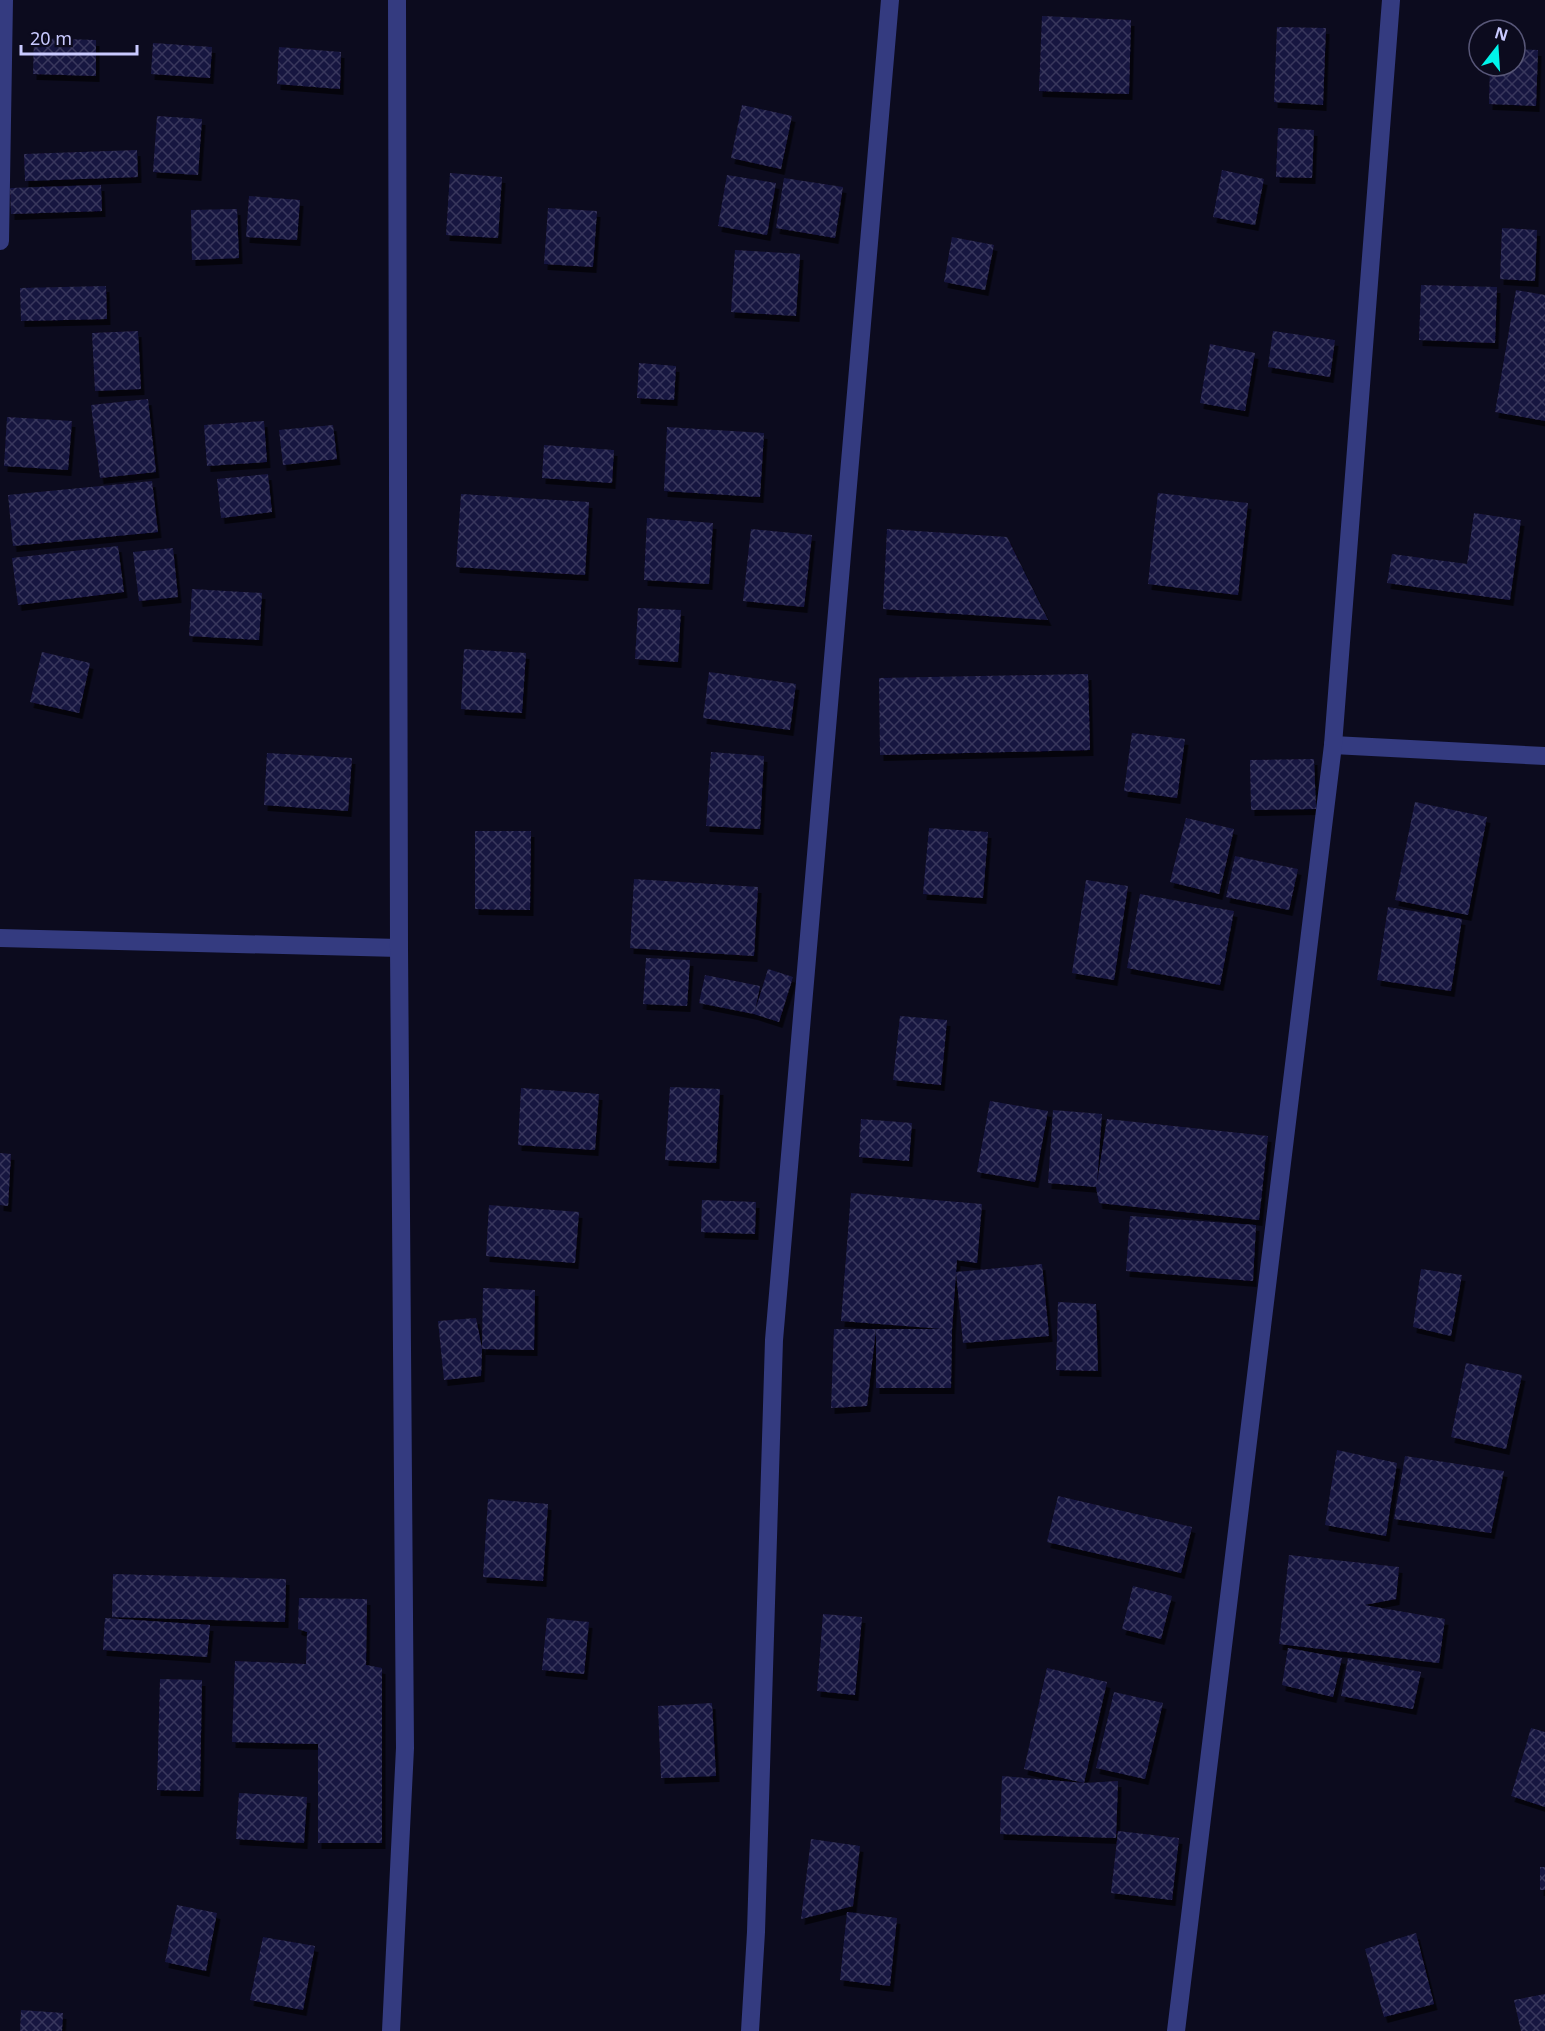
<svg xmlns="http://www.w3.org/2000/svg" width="1545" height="2031" font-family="'Noto Sans',sans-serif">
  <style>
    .building { fill: url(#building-cross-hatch); filter: url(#shadow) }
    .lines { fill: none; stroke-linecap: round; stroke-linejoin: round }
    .minor { stroke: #343b80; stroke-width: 18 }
  </style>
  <defs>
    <pattern id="building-cross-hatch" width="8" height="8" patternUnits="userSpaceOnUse" patternTransform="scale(1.5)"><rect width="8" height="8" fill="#191640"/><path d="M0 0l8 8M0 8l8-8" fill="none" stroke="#39375d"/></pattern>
    <filter id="shadow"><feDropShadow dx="3.5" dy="6" stdDeviation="0" flood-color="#0009"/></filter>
  </defs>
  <rect width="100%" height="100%" fill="#0c0b1e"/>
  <g class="building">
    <polygon points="1042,16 1131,20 1129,94 1039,91"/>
    <polygon points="1277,27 1326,28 1323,105 1274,102"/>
    <polygon points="34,38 96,40 96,76 33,74"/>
    <polygon points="153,43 212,47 210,78 151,74"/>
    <polygon points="279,47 341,52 340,89 277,84"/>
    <polygon points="1515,49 1538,50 1536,106 1489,104 1490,66 1515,66"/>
    <polygon points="742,105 792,116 781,169 731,158"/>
    <polygon points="157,116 202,119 198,175 153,172"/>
    <polygon points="1278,128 1314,130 1312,178 1276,177"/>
    <polygon points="137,150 138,177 25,181 24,154"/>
    <polygon points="1222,170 1264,179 1255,225 1213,217"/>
    <polygon points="450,173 502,177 498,238 446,235"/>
    <polygon points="727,175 776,183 767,235 718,226"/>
    <polygon points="784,178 843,187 835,238 776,228"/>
    <polygon points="101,185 102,211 11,214 10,188"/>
    <polygon points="249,196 300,200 297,240 246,237"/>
    <polygon points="548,208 597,211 593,267 544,264"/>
    <polygon points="237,209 239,258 192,260 191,210"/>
    <polygon points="1502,228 1537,230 1535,281 1500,279"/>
    <polygon points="952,237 994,245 985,290 944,282"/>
    <polygon points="735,250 800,254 796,316 731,312"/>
    <polygon points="1421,285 1497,287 1495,343 1419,340"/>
    <polygon points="106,286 107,319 21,321 20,288"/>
    <polygon points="1516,290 1545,295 1545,421 1495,412"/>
    <polygon points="138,331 141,389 95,391 92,333"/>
    <polygon points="1273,331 1335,340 1330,377 1268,367"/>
    <polygon points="1210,344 1255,353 1245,411 1200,403"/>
    <polygon points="639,363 676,366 674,400 637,398"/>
    <polygon points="148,399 156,472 100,478 91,405"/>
    <polygon points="7,417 72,421 68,470 4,466"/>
    <polygon points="264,421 267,462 207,466 204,425"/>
    <polygon points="333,425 337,459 283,465 279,430"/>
    <polygon points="667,427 764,433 760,497 664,491"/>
    <polygon points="544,445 614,450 612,483 542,478"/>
    <polygon points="268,474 272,512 221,518 217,479"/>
    <polygon points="152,481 158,532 13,546 8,495"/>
    <polygon points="1158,493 1248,503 1238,595 1148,584"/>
    <polygon points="461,494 589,502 585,575 456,567"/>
    <polygon points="1474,513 1521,520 1510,600 1387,583 1392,554 1467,564"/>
    <polygon points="647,518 713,523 709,584 644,580"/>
    <polygon points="751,529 812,535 804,607 743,601"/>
    <polygon points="887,529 1007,537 1048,620 883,609"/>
    <polygon points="118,546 124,592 18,605 12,558"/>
    <polygon points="173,548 178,597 139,601 133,552"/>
    <polygon points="192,589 262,593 259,640 189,636"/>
    <polygon points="638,608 681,610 678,662 635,659"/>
    <polygon points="464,649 526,653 522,713 461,709"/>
    <polygon points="42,652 90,663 79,713 30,702"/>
    <polygon points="709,672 796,684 790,730 703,718"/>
    <polygon points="1088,674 1090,750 880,755 879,678"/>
    <polygon points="1132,733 1185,739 1177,798 1124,791"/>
    <polygon points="711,752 764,756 760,829 706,826"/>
    <polygon points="267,753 352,758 348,811 264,805"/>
    <polygon points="1314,759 1316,809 1251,810 1250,760"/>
    <polygon points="1415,802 1487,817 1468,915 1395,900"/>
    <polygon points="1186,818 1234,829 1219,894 1170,882"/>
    <polygon points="929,828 988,832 983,898 923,894"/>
    <polygon points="475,831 531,831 530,910 475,909"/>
    <polygon points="1235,856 1298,869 1289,910 1226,897"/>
    <polygon points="634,879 758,887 754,956 630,948"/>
    <polygon points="1086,880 1128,886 1114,980 1072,973"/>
    <polygon points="1140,894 1234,911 1220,985 1127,968"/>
    <polygon points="1388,907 1462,919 1451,991 1377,980"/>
    <polygon points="646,958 690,960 687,1006 643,1004"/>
    <polygon points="768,969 793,977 779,1022 754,1014 699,1003 705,975 760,986 755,1011"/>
    <polygon points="900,1016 947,1020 941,1085 893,1080"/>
    <polygon points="670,1087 720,1089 716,1163 665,1160"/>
    <polygon points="521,1088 599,1094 595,1150 518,1145"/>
    <polygon points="990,1101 1048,1111 1035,1182 977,1172"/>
    <polygon points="1053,1110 1102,1114 1097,1183 1107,1119 1268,1136 1259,1220 1099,1203 1096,1187 1048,1183"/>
    <polygon points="861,1119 912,1123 909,1161 859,1157"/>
    <polygon points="0,1153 11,1154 8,1206 0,1205"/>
    <polygon points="851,1193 982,1204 977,1263 957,1260 956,1272 1042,1264 1049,1336 963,1343 956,1272 952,1330 951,1388 876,1388 876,1329 944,1329 841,1321"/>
    <polygon points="702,1200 756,1202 755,1234 701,1232"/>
    <polygon points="489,1205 579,1212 575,1263 486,1256"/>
    <polygon points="1130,1216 1256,1225 1253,1281 1126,1271"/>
    <polygon points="1421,1269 1462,1275 1451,1336 1413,1327"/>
    <polygon points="483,1288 535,1290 534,1350 482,1349"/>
    <polygon points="1058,1302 1096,1304 1098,1371 1056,1370"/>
    <polygon points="476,1318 482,1349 481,1376 444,1380 438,1321"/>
    <polygon points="834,1329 876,1329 867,1406 831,1408"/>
    <polygon points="1466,1363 1522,1375 1506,1449 1451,1437"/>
    <polygon points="1337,1450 1397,1463 1386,1536 1325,1525"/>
    <polygon points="1405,1456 1504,1471 1491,1533 1394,1519"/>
    <polygon points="1058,1496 1192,1527 1181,1573 1047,1542"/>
    <polygon points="488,1499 548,1504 543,1581 483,1577"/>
    <polygon points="1289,1555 1399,1567 1396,1599 1364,1605 1445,1619 1439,1663 1279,1644"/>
    <polygon points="113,1574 286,1579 285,1622 112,1617"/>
    <polygon points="1133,1586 1172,1596 1161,1639 1122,1629"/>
    <polygon points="299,1598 367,1599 366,1665 382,1668 382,1843 318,1843 318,1744 232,1742 235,1661 306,1664 307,1632 298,1629"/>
    <polygon points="823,1614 862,1617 855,1695 817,1691"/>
    <polygon points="105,1618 210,1625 207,1657 103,1650"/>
    <polygon points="547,1618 589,1622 584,1674 542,1670"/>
    <polygon points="1288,1648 1342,1658 1333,1697 1282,1685"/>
    <polygon points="1348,1658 1421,1672 1413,1709 1341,1696"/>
    <polygon points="1047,1668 1107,1682 1084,1783 1024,1769"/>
    <polygon points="160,1679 202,1680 200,1791 157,1790"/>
    <polygon points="1114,1692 1163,1703 1145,1779 1096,1768"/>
    <polygon points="712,1703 716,1776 661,1778 658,1706"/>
    <polygon points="1531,1728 1545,1732 1545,1807 1511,1796"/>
    <polygon points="1002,1776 1084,1783 1118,1781 1116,1838 1000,1834"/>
    <polygon points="239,1793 307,1797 304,1843 236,1839"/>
    <polygon points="1118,1831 1179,1838 1172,1900 1111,1893"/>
    <polygon points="811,1839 860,1846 853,1906 801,1919"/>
    <rect x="1540" y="1867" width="5" height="23"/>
    <polygon points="177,1905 217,1913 206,1971 165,1962"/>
    <polygon points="847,1912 897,1918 890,1986 840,1980"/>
    <polygon points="1416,1933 1434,2004 1384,2017 1365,1949"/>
    <polygon points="263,1937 315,1946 303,2010 250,2000"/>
    <polygon points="1545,1994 1545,2031 1521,2031 1514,2000"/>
    <polygon points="21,2010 63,2013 62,2031 20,2031"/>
  </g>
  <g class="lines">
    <g class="minor">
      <polyline points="0,241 4,0"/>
      <polyline points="1333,745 1545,756"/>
      <polyline points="0,938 399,948"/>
      <polyline points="391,2031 405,1748 399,948 397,0"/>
      <polyline points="750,2031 756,1932 774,1340 890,0"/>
      <polyline points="1176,2031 1333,745 1391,0"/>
    </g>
  </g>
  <g transform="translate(1497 48) rotate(17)"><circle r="28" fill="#0c0b1e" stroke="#585778" stroke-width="1.5"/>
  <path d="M0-4.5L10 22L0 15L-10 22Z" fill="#00f4eb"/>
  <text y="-9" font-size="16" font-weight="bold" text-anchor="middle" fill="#c9caff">N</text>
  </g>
  <path d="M21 45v9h116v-9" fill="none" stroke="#c9caff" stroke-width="3"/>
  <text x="30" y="45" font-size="18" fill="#c9caff" stroke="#0c0b1e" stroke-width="4.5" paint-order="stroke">20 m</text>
</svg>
